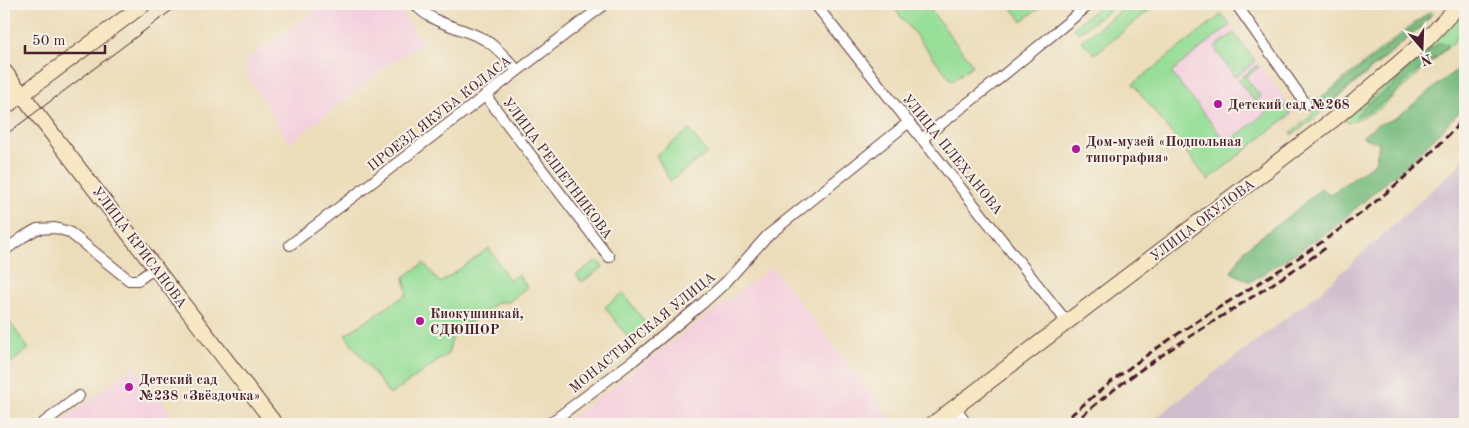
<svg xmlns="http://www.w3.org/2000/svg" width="1469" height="428" font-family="'Old Standard TT',serif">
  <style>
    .built { fill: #f4cfde }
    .industrial { fill: #d0bdce }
    .green { fill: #97de98; stroke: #707e62 }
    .forest { fill: #79bd80; stroke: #626e56 }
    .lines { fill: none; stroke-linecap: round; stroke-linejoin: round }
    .minor-casing { stroke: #623c40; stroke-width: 12 }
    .secondary-casing { stroke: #623c40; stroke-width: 17 }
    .minor { stroke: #fff; stroke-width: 10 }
    .secondary { stroke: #f7e8c3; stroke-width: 15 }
    .tram { stroke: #4a1f2b; stroke-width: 1 }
    .rail { stroke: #4a1f2b; stroke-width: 3; stroke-dasharray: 8 4; stroke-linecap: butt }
    .poi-dot { fill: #b5179e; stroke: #f7f3e8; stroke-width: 2 }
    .labels { text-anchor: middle; stroke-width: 4; stroke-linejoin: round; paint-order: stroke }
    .poi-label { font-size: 14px; font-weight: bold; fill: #4a1f2b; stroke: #f7f3e8; text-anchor: start }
    .street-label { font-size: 14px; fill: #4a1f2b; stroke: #f7f3e8 }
  </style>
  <rect width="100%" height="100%" fill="#f7f3e8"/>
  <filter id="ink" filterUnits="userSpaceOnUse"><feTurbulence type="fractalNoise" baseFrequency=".02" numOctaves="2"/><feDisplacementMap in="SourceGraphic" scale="10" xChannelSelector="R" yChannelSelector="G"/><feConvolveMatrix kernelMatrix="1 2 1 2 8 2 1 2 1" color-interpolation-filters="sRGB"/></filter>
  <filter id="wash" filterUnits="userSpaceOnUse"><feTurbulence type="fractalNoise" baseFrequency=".0096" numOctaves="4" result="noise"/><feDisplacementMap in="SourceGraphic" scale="20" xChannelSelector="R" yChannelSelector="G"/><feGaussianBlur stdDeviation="1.12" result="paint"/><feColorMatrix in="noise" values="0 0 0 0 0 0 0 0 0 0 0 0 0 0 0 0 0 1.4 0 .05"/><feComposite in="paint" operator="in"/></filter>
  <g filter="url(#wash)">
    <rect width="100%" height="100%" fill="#ecddba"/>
    <g class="built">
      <polygon points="325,4 395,4 424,43 394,60 290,143 247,75 245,61"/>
      <polygon points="1222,14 1295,113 1208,180 1133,84"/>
      <polygon points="772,267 895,424 563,424"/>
      <polygon points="134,366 179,424 59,424"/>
    </g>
    <polygon class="industrial" points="1465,160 1465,424 1148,424 1320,292"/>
    <g class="green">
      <polygon points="891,4 926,4 973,65 952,81"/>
      <polygon points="1009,4 1038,4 1041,7 1022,21"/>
      <polygon points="1103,4 1118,4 1078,33 1073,28"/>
      <polygon points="1130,4 1157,4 1095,54 1081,41"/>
      <polygon points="1430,11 1433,13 1421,27 1312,120 1292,135 1291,133 1312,115 1316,101"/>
      <polygon points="1465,13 1465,27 1452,44 1378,110 1348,123 1344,120 1411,65"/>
      <polygon points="1222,14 1230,25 1171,72 1227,143 1281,101 1291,114 1208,180 1133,84"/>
      <polygon points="1234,33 1255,61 1235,77 1217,52 1216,46"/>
      <polygon points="1257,65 1259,67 1245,77 1261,97 1255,102 1238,80"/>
      <polygon points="689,130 707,153 670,181 656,155"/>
      <polygon points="489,248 509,280 518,274 527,287 509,302 498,302 453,335 448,354 390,395 345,335 407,294 404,277 424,263 440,283"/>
      <polygon points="597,260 603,267 582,282 576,275"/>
      <polygon points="623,293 647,325 629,339 605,307"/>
      <polygon points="4,314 29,349 4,368"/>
    </g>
    <g class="forest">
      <polygon points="1429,14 1430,14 1427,20 1405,40 1322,110 1319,111 1317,107 1320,100"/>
      <polygon points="1439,43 1448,45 1436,57 1411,76 1391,97 1370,111 1355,116 1367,104 1390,88 1413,63"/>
      <polygon points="1465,63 1465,106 1400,173 1394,175 1331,230 1250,282 1231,272 1246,248 1295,211 1321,188 1330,194 1375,163 1379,143 1362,137 1375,126 1396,118"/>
    </g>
  </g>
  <g filter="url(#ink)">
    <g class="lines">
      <defs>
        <g id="minor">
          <path d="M415 4C432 25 463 27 485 40 495 45 509 61 517 70"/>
          <polyline points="815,4 1067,322"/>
          <polyline points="1236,4 1306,104"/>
          <polyline points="485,95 609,257"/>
          <polyline points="923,138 995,82 1090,4"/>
          <polyline points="290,245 605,4"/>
          <polyline points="4,251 23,237 37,229 55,228 69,232 129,280 138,280 155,268"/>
          <polyline points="956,407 966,424"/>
          <polyline points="42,424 79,396"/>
          <polyline points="549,424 634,360 703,303 726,282 767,236 909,122"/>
        </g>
        <g id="secondary">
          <polyline points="4,71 275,424"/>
          <polyline points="4,108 144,4"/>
          <polyline points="933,424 1334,119 1427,39 1460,4"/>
        </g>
      </defs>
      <use href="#minor" class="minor-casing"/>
      <use href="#secondary" class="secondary-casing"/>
      <use href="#minor" class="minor"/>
      <use href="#secondary" class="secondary"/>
      <polyline class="tram" points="4,136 180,4"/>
      <g class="rail">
        <path d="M1061 424C1095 394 1131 365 1169 340 1226 301 1288 268 1344 226 1387 194 1429 158 1465 117"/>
        <path d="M1073 424C1151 353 1242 308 1327 247"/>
      </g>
    </g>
  </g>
  <g class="poi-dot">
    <circle cx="1218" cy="104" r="5"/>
    <circle cx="1076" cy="149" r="5"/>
    <circle cx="420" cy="321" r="5"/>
    <circle cx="129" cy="387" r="5"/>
  </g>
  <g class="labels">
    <g class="poi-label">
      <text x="1228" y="109">Детский сад №268</text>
      <text x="1086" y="146">Дом-музей «Подпольная<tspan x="1086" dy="16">типография»</tspan></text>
      <text x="430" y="318">Киокушинкай,<tspan x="430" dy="16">СДЮШОР</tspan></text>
      <text x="139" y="384">Детский сад<tspan x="139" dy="16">№238 «Звёздочка»</tspan></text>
    </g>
    <g class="street-label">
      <text transform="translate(439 113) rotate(-38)" y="5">ПРОЕЗД ЯКУБА КОЛАСА</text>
      <text transform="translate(953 154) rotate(51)" y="5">УЛИЦА ПЛЕХАНОВА</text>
      <text transform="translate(558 168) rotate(53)" y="5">УЛИЦА РЕШЕТНИКОВА</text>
      <text transform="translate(1202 220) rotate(-37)" y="5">УЛИЦА ОКУЛОВА</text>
      <text transform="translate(140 247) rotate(53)" y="5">УЛИЦА КРИСАНОВА</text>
      <text transform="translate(642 332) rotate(-39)" y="5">МОНАСТЫРСКАЯ УЛИЦА</text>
    </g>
  </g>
  <rect width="1469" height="428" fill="none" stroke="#f7f3e8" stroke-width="20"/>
  <g transform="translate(1422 48) rotate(161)" stroke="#f7f3e8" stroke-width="4" paint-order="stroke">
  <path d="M0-4L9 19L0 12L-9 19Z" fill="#4a1f2b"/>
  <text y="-8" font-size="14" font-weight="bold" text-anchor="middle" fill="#4a1f2b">N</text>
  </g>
  <path d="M25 45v8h80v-8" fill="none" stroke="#4a1f2b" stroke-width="2.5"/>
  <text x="32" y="45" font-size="15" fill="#4a1f2b" stroke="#f7f3e8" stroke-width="4" paint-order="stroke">50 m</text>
</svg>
